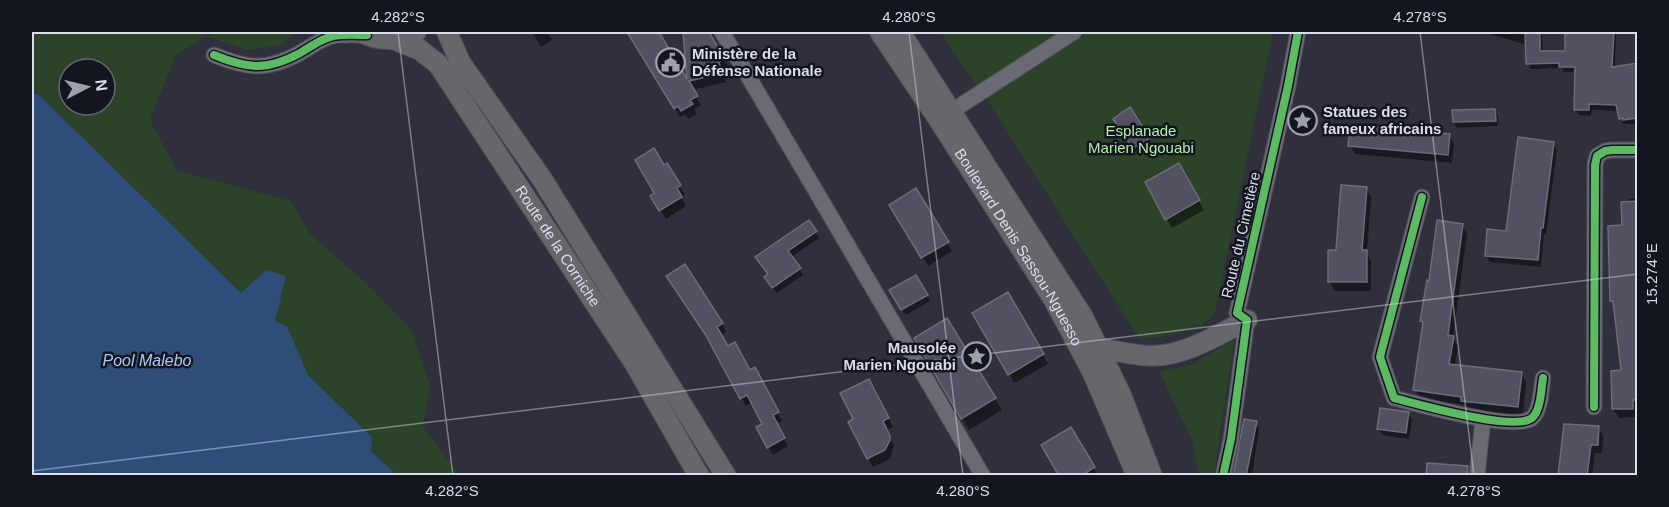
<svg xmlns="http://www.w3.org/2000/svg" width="1669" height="507" font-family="Arial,sans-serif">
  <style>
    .green { fill: #2b4329; fill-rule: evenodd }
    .water { fill: #2e4e79 }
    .shadow { fill: #0007 }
    .building { fill: #515161; stroke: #6b6c77; stroke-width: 1.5 }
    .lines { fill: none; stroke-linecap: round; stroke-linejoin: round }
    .minor-casing { stroke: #4b4c57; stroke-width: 17 }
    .major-casing { stroke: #4b4c57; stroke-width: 22 }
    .minor { stroke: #696a73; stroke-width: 15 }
    .major { stroke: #65676a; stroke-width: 20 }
    .cycleway-casing { stroke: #13151f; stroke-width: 11 }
    .cycleway { stroke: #5cba63; stroke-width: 8 }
    .ticks { fill: none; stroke: #daddec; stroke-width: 1.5; stroke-opacity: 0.45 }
    .labels { text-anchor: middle; stroke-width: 5; stroke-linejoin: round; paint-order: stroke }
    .poi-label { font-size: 15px; font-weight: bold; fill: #daddec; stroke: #13151f; text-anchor: start }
    .park-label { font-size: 15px; fill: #afefa6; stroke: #13151f }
    .street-label { font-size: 15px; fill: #daddec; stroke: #13151f }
    .water-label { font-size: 16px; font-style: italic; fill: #aacbf6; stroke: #13151f }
    .neatline { fill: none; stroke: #daddec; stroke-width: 2 }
    .ticks-label { font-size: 15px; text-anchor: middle; fill: #daddec }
  </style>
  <rect width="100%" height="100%" fill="#2f303c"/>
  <g class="green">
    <path d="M36 32H299L278 46 247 50 206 36 175 56 150 120 177 171 291 201 310 234 369 286 411 330 430 386 423 427 459 475H397L371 451 372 437 308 375 287 326 275 321 266 271 241 293 38 94 32 93V38ZM69 69H105V105H69Z"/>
    <polygon points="940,32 1273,32 1215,312 1201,327 1159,337 1139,338 991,106"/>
    <polygon points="1234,340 1214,475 1199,475 1192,440 1159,371 1191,365"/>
  </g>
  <polygon class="water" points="32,93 38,94 241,293 266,270 286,276 275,321 287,326 308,375 372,437 371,451 397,475 32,475"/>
  <g class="shadow">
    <polygon points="532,32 547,32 552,40 541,47"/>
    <polygon points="628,32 657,32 690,86 683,32 708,32 728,66 723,73 726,82 692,90 701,105 694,109 697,114 688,119 685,114 680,117"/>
    <polygon points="1484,32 1542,32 1543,52 1566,53 1566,33 1555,32 1616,32 1615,68 1638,64 1638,124 1623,124 1619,111 1592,110 1591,116 1579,115 1575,109 1576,72 1564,72 1562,68 1531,69 1528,63 1527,45"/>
    <polygon points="1494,110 1498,116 1498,126 1457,128 1454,122 1454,112"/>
    <polygon points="1118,125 1149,138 1152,144 1137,154"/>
    <polygon points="1449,135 1454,144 1452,163 1355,154 1350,145"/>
    <polygon points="1553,143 1557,150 1546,234 1544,234 1541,267 1490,262 1486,255 1507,232"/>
    <polygon points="667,165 685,195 681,197 686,206 666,219 652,196 656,194 664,167"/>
    <polygon points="1179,165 1204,210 1172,228 1147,183"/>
    <polygon points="1366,188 1371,197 1367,253 1371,261 1371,291 1335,291 1330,282 1338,252"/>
    <polygon points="916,190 952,251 928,266 891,205"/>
    <polygon points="1638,198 1637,417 1619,418 1613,409 1622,372 1615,306 1612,300 1629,199"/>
    <polygon points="1462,225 1467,234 1453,338 1458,346 1455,366 1521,373 1526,382 1523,416 1467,410 1465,405 1420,398 1415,389 1424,325 1422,321 1430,282"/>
    <polygon points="815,232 819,238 791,257 803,275 777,293 769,283 769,275 761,264"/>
    <polygon points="916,277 930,301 906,315 891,291"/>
    <polygon points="672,284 722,324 726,332 720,336 727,348 750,372 759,377 782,421 776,423 788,446 773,455 758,428 764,424 753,402 746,406 710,340"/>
    <polygon points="1008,294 1048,364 1014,383 974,313"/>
    <polygon points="947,320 1002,410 969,430 916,339"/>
    <polygon points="874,390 893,427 887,430 894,446 890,459 873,467 868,458 855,420"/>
    <polygon points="1408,413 1412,419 1409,439 1382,435 1379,429"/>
    <polygon points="1256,423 1259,429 1252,476 1236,476"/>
    <polygon points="1599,428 1603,436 1602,453 1595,453 1592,476 1560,476"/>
    <polygon points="1070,429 1098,476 1060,476"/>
  </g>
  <g class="building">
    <polygon points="627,32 659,32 687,79 683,32 709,32 723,56 719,63 723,73 689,81 698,96 690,100 693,104 681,111 678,106 674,109"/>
    <polygon points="1525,32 1540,32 1540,51 1565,51 1565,32 1614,32 1612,67 1638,63 1638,118 1623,120 1623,118 1619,119 1616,105 1589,104 1589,110 1574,110 1575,67 1559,67 1559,63 1526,64"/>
    <polygon points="1130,107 1150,138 1133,149 1113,119"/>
    <polygon points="1495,109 1496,121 1453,122 1452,110"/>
    <polygon points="1350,125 1450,134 1448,155 1348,146"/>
    <polygon points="1518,137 1554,142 1543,228 1541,228 1538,260 1485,256 1487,229 1506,231"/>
    <polygon points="654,148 664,165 667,163 681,185 677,188 682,197 659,211 650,196 654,193 635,160"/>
    <polygon points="1179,163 1200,200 1165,220 1145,182"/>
    <polygon points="1341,185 1367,187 1362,250 1367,250 1367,282 1328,282 1328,250 1336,250"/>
    <polygon points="916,188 949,242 921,258 889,205"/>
    <polygon points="1638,201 1638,400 1633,400 1633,409 1612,409 1611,371 1621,370 1613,301 1610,301 1608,226 1622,225 1621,202"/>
    <polygon points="809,220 817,231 788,251 801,268 772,288 764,277 768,274 755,257"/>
    <polygon points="1437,220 1463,224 1448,335 1454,336 1449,364 1522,372 1518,407 1461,401 1461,397 1413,390 1423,322 1420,321 1427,280 1429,281"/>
    <polygon points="685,264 723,323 717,327 728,346 735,342 750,370 755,367 779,412 773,415 785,438 767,448 756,427 762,424 747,395 740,399 705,334 666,276"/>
    <polygon points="916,275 928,295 901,310 889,290"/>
    <polygon points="1008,292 1044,354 1008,375 972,313"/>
    <polygon points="947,318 996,398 961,419 914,338"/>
    <polygon points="869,379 889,418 883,421 890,436 890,440 885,450 867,459 848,422 853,419 840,393"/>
    <polygon points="1380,408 1409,412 1406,433 1377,429"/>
    <polygon points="1244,419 1257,421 1246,476 1233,476"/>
    <polygon points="1564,424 1599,426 1598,445 1591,445 1587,476 1558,476"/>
    <polygon points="1071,427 1095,467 1081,476 1059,476 1041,445"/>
    <polygon points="1427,463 1468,466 1467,476 1426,476"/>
  </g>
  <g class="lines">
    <defs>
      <g id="minor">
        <path d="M722 32C809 180 897 327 983 476"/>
        <path d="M214 55C248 69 267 71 300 53 311 47 320 39 333 36 344 34 356 35 367 35"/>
        <polyline points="952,111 1074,32"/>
        <path d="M1422 197 1380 357 1394 398C1418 404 1514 432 1532 418 1541 410 1541 390 1543 378"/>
        <polyline points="1594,407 1595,165 1597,156 1605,151 1612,150 1638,150"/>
        <polyline points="1223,476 1231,439 1247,320 1237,313 1288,86 1298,32"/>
        <polyline points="1477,476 1483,419"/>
      </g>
      <g id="major">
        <path d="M361 32C376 41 402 42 416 32"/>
        <polyline points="447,32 460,62 542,179 726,476"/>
        <path id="s1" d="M880 32 939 120 1054 300 1092 371 1137 476"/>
        <polyline points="900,32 1083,317 1121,395 1152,476"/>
        <path id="s2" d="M393 39 420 50 438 64 635 364 699 476"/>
        <path d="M1100 348C1122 352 1147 359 1170 354 1197 348 1222 333 1247 320"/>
      </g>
    </defs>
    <use href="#minor" class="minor-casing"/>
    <use href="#major" class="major-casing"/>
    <use href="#minor" class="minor"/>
    <use href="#major" class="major"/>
    <defs>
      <g id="cycleway">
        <path d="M214 55C248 69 267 71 300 53 311 47 320 39 333 36 344 34 356 35 367 35"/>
        <path d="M1422 197 1380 357 1394 398C1418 404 1514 432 1532 418 1541 410 1541 390 1543 378"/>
        <polyline points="1594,407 1595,165 1597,156 1605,151 1612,150 1638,150"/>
        <polyline points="1223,476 1231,439 1247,320 1237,313 1288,86 1298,32"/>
      </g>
    </defs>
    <use href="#cycleway" class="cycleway-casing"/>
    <use href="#cycleway" class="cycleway"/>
  </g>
  <path class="ticks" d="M398 32 453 476M909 32 963 476M1420 32 1474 476M32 471 1638 274"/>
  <defs>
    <symbol id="civic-ring" viewBox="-11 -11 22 22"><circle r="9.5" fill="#13151f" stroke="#9ea0ae" stroke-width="1.5"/><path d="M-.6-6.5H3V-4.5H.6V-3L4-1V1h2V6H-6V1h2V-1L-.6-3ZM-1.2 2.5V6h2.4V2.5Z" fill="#9ea0ae"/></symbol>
    <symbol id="sight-ring" viewBox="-11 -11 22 22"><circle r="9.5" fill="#13151f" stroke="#9ea0ae" stroke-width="1.5"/><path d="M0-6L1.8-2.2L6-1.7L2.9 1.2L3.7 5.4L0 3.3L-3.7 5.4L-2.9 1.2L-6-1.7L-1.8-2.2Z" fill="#9ea0ae"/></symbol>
  </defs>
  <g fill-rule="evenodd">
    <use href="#civic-ring" x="654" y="46" width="33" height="33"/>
    <use href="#sight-ring" x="1286" y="104" width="33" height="33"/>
    <use href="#sight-ring" x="960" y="340" width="33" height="33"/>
  </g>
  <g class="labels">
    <g class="poi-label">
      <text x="692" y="59">Ministère de la<tspan x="692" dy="17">Défense Nationale</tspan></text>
      <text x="1323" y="117">Statues des<tspan x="1323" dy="17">fameux africains</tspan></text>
      <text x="956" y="353" text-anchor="end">Mausolée<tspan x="956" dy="17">Marien Ngouabi</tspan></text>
    </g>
    <g class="park-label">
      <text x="1141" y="136">Esplanade<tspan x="1141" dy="17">Marien Ngouabi</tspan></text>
    </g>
    <g class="street-label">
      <text transform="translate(1241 235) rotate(-77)" y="5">Route du Cimetière</text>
      <text dy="5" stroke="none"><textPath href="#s2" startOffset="270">Route de la Corniche</textPath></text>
      <text dy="5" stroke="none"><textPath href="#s1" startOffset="256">Boulevard Denis Sassou-Nguesso</textPath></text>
    </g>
    <g class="water-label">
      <text x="147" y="366">Pool Malebo</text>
    </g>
  </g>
  <rect width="1669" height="507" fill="none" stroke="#13151f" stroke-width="66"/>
  <g transform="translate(87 87) rotate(83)"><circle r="28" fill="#13151f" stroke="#636571" stroke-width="1.5"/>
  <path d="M0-4.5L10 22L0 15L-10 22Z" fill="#9ea0ae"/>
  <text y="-9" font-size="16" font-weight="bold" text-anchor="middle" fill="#daddec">N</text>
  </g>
  <rect x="33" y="33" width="1603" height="441" class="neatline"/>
  <g class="ticks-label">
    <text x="398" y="22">4.282°S</text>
    <text x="909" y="22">4.280°S</text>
    <text x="1420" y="22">4.278°S</text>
    <text transform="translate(1652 274) rotate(-90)" y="5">15.274°E</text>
    <text x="452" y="496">4.282°S</text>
    <text x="963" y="496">4.280°S</text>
    <text x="1474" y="496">4.278°S</text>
  </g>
</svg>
